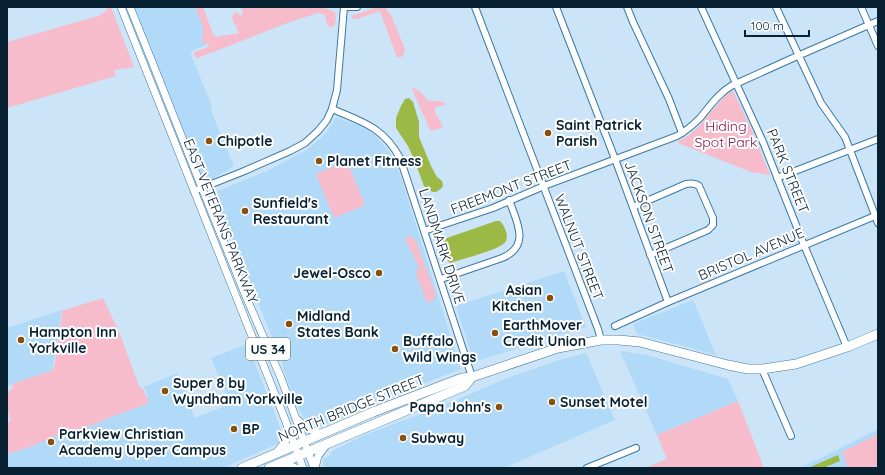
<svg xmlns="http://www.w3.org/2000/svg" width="885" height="475" font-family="Quicksand,sans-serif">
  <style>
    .built { fill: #b1daf9 }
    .green { fill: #f7bccb }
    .water { fill: #9cb845 }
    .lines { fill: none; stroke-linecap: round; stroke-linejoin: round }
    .minor-casing { stroke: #3b79a4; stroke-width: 8 }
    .major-casing { stroke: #3b79a4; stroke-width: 8 }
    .highway-casing { stroke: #3b79a4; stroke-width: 10 }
    .minor { stroke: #fff; stroke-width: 6 }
    .major { stroke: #fff; stroke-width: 7 }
    .highway { stroke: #fff; stroke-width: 9 }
    .poi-dot { fill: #8a4f0b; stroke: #fff; stroke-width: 1.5 }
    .labels { text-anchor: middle; stroke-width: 4; stroke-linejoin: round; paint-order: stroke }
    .shield { fill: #fff; stroke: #516470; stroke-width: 1 }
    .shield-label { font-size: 13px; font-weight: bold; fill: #072132 }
    .poi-label { font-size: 14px; font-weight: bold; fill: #072132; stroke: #fff; text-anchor: start }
    .park-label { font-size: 14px; fill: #811b44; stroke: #fff }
    .street-label { font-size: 14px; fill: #072132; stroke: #fff }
  </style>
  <rect width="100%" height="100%" fill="#cbe4f7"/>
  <g class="built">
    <polygon points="131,7 198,7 212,42 190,52 212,106 211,111 234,166 203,185"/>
    <polygon points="336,117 365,128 374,134 388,150 394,159 399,171 461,369 376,402 317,428 306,422 296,403 283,368 282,361 215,197 218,191 269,170 308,149 322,137 329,129"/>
    <polygon points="564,271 586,327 474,362 456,306"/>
    <polygon points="693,300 716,355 672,343 637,334 633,324"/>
    <polygon points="62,310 52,371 7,386 7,328"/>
    <polygon points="247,344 282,432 282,439 277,444 223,468 7,468 7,452 63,433 148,397 144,387 177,373 195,418 230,404 211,358"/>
    <polygon points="620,351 647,355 728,379 738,401 657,435"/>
    <polygon points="586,353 615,420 504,468 324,468 323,464 323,459 329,456 332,451 367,434 437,408 510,377 559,360"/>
    <polygon points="878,429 878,468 800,468 835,451"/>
  </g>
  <g class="green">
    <polygon points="108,7 111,7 134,67 115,70 114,71 116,76 7,108 7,42 98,16 105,12"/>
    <path d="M195 7H203L213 34 216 37 239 33 232 18 234 13C237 12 238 13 240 15H243L241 7H323L335 12 336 20 334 26 329 27C326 24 326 19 325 15L318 13 290 22 216 51 197 58 194 56V53C199 49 204 50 209 46L208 43 204 44 202 43C202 39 203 37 203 33 204 24 198 15 195 7Z"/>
    <polygon points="378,7 385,7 391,15 405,49 404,54 402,57 397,57 396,55 380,11 357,19 353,19 351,16"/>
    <path d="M413 87H414L416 90 420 91 428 101H439L445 103 446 104 445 105 435 107C434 115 441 120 443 127L432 131 430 130 412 89Z"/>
    <path d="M733 91 754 135 770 175 751 172 678 143 679 141C694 134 704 121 714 108 720 102 725 95 733 91Z"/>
    <polygon points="347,161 365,205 334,218 316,174"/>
    <path d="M410 236H411L416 241 435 292V299L428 303 427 302 415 271 419 270C416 259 411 250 405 240L407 238Z"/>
    <polygon points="103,298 120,334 139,386 141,388 142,388 143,389 149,403 117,415 113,416 96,424 69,433 67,435 67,437 66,437 64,434 61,433 30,447 7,454 7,424 10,421 10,419 7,406 7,392 13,389 12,384 53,370 55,362 62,315 61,311"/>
    <polygon points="738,401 764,468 645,468 667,459 657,435"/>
    <polygon points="878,434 878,468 848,468 842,452"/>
  </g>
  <g class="water">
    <polygon points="409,98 413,102 419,122 419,137 431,166 437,177 442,181 443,185 442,188 436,192 433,192 427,189 424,186 414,159 408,146 396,128 396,118 401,106 405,99"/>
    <path d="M496 221H500C504 225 509 235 506 241 501 250 461 259 450 263L448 261 443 242 447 238Z"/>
    <polygon points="838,455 840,461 823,468 808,468"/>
  </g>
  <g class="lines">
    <defs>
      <g id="minor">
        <polyline points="344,7 357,7"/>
        <polyline points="475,7 598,329 601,340"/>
        <polyline points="556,7 615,159 668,302"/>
        <polyline points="627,7 633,22 669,99 682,133"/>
        <polyline points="701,7 763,142 804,245 847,347"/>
        <polyline points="776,7 821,103 845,137 878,223"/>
        <polyline points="861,7 878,46"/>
        <path d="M332 109C363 122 383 127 400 158L472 377"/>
        <polyline points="777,178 878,139"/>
        <polyline points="194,191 242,172 290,151 305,143 318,131 327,120 332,109 337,90 344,7"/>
        <path d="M633 207 686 184C691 183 695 183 699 186L713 218V225L708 230 650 255"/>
        <path d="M424 231 493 208 544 186 677 136C686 131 693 125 700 118 710 106 718 94 731 86L793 58 878 21"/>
        <path d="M441 279 502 258C531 246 517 222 509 200"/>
        <polyline points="615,326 668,302 875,216"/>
        <polyline points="762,369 791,436"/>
        <polyline points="587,468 636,448"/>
      </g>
      <g id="major">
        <polyline points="121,7 286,422 303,468"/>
        <polyline points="130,7 153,64 202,188 247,299 281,378 314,468"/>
        <polyline points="298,420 308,429 323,434"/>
        <polyline points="277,452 287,439 287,428"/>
        <polyline points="280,464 289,465 296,468"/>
        <polyline points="315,468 318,456 327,444"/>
      </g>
      <g id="highway">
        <polyline points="242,468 373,412 462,378 472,377 558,348 601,340 619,340 640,342 728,365 748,369 762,369 796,364 847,347 878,334"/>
        <polyline points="269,468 465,386 472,377"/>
      </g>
    </defs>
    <use href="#minor" class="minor-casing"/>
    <use href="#major" class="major-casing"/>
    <use href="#highway" class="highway-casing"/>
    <use href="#minor" class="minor"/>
    <use href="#major" class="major"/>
    <use href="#highway" class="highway"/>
  </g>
  <g class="poi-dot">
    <circle cx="548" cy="133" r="4"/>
    <circle cx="209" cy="141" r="4"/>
    <circle cx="319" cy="161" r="4"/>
    <circle cx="245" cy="211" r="4"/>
    <circle cx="379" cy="273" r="4"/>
    <circle cx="550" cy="298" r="4"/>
    <circle cx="289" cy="324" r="4"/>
    <circle cx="495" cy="333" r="4"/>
    <circle cx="21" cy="340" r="4"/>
    <circle cx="395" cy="349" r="4"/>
    <circle cx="165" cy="391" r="4"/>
    <circle cx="552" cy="402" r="4"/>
    <circle cx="499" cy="407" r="4"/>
    <circle cx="234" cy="429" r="4"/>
    <circle cx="403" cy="438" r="4"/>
    <circle cx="51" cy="442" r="4"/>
  </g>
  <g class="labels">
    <rect class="shield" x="246" y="338" width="44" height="22" rx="3"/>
    <g class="shield-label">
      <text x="268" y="354">US 34</text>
    </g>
    <g class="poi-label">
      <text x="556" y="130">Saint Patrick<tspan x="556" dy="16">Parish</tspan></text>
      <text x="217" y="146">Chipotle</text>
      <text x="327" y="166">Planet Fitness</text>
      <text x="253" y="208">Sunfield's<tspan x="253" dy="16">Restaurant</tspan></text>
      <text x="371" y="278" text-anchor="end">Jewel-Osco</text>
      <text x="542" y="295" text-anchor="end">Asian<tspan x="542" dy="16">Kitchen</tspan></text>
      <text x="297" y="321">Midland<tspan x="297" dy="16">States Bank</tspan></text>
      <text x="503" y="330">EarthMover<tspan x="503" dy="16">Credit Union</tspan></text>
      <text x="29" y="337">Hampton Inn<tspan x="29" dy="16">Yorkville</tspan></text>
      <text x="403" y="346">Buffalo<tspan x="403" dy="16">Wild Wings</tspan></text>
      <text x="173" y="388">Super 8 by<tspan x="173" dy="16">Wyndham Yorkville</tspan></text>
      <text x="560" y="407">Sunset Motel</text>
      <text x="491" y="412" text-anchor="end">Papa John's</text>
      <text x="242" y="434">BP</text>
      <text x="59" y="439">Parkview Christian<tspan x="59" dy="16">Academy Upper Campus</tspan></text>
      <text x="411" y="443">Subway</text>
    </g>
    <g class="park-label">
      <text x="726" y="131">Hiding<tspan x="726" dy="16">Spot Park</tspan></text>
    </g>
    <g class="street-label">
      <text transform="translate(788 171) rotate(68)" y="5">PARK STREET</text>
      <text transform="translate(511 187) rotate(-21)" y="5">FREEMONT STREET</text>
      <text transform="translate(649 217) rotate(70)" y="5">JACKSON STREET</text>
      <text transform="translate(221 221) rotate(68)" y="5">EAST VETERANS PARKWAY</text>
      <text transform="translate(442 246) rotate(72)" y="5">LANDMARK DRIVE</text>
      <text transform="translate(579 247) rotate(69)" y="5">WALNUT STREET</text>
      <text transform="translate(751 254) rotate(-23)" y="5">BRISTOL AVENUE</text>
      <text transform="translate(351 408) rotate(-22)" y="5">NORTH BRIDGE STREET</text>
    </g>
  </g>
  <rect width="885" height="475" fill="none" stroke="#072132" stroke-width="16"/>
  <path d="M745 30v6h64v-6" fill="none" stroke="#072132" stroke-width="2"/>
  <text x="751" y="30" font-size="12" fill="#072132" stroke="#ffffff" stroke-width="3" paint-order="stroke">100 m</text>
</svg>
